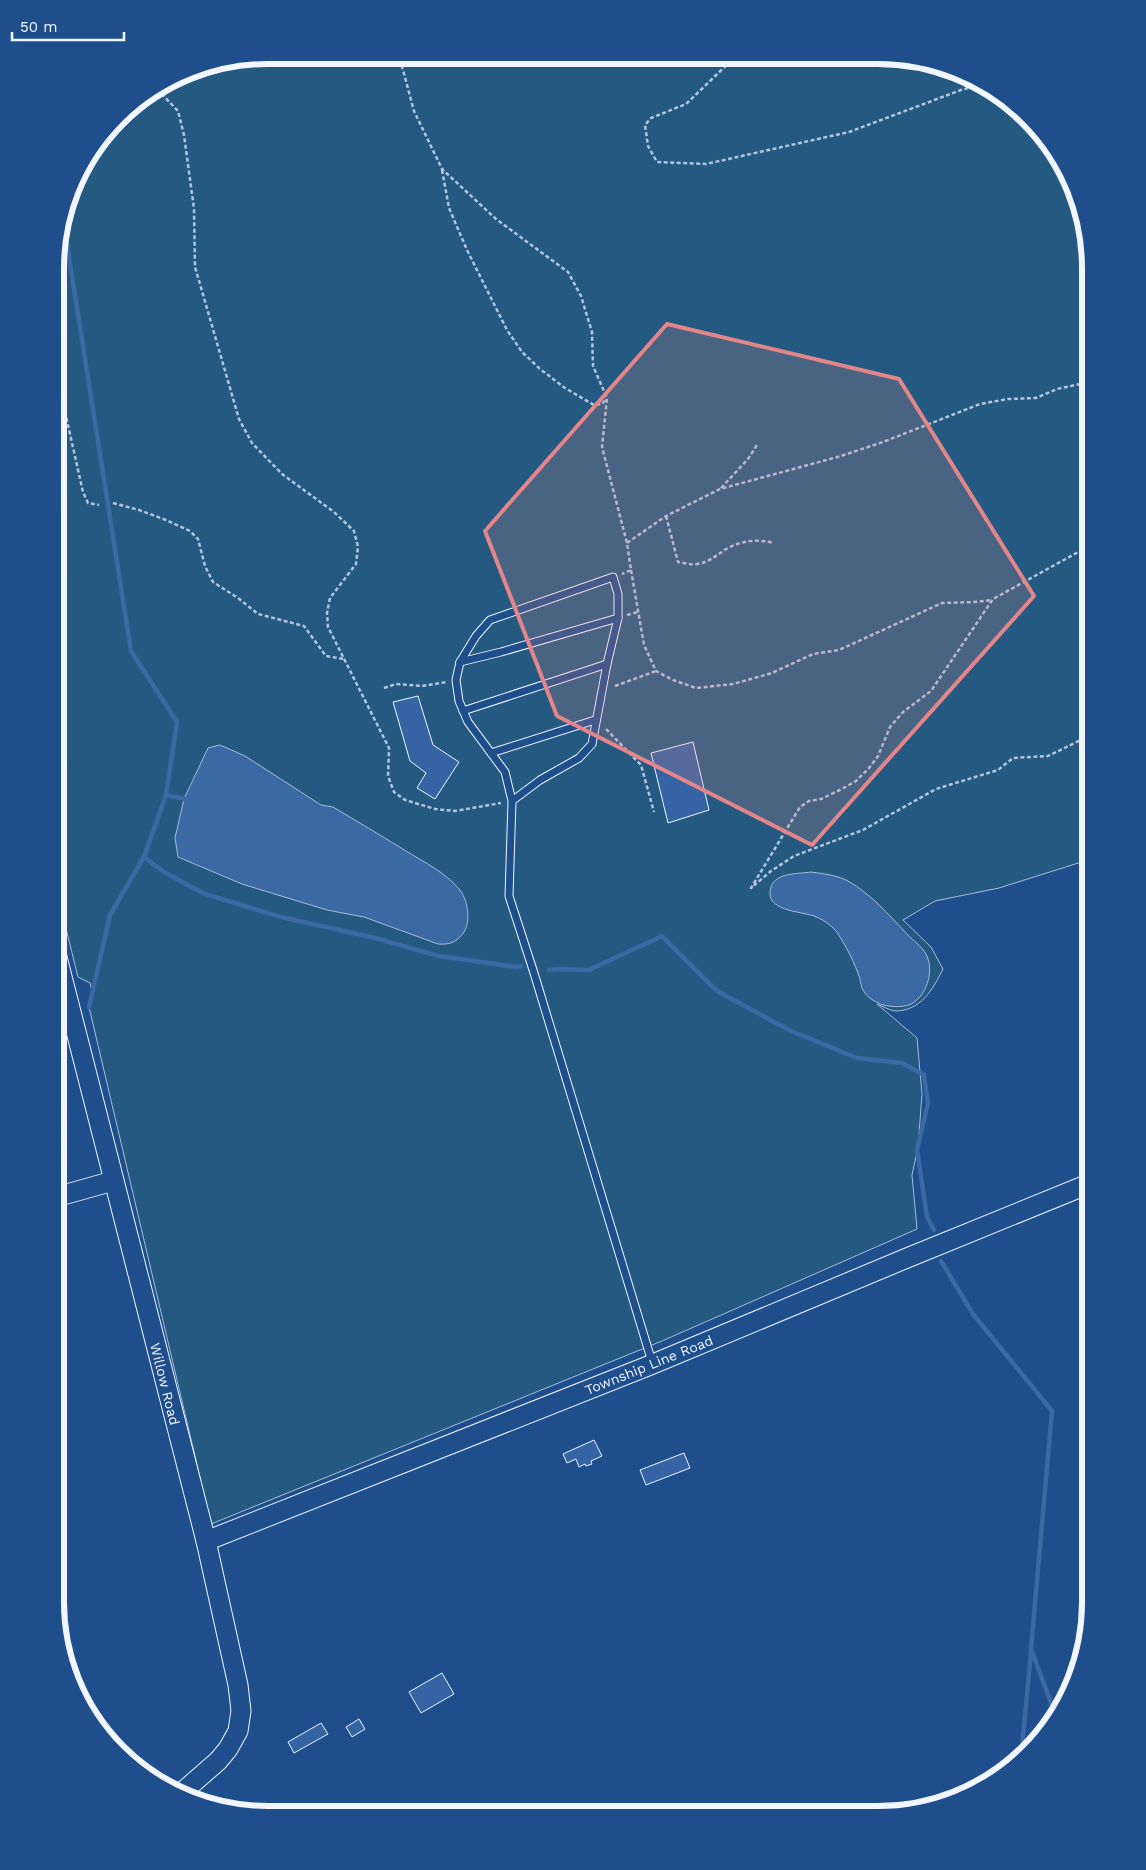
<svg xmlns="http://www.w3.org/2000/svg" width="1146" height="1870" font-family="'Work Sans',sans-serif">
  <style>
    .green { fill: #245a82; stroke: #a8bbd7 }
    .water { fill: #3b69a3; stroke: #a8bbd7 }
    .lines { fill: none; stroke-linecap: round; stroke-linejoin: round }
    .stream { stroke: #3b69a3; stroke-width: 4.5 }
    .building { fill: #3563a3; stroke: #f2f6ff }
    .lane-casing { stroke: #f2f6ff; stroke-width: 9 }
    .secondary-casing { stroke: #f2f6ff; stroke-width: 21 }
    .path { stroke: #b3c4dc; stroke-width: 2.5; stroke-dasharray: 4 2.5; stroke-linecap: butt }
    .lane { stroke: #1f4e8c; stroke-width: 7 }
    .secondary { stroke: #1f4e8c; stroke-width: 19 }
    .marked { fill: #e38589; fill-opacity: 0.2; stroke: #e38589; stroke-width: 4; stroke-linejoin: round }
    .labels { text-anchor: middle; stroke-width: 4; stroke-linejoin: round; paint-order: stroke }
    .street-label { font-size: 14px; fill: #f2f6ff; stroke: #1f4e8c }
    .rim { fill: none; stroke: #f2f6ff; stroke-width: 6 }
  </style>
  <rect width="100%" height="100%" fill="#1f4e8c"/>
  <path class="green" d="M267 55 907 57 960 71 1008 99 1047 138 1075 186 1091 267V859L999 888 935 901 903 920 931 947 943 969C933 989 921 1011 895 1011 889 1010 882 1006 877 1004L917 1038 922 1094 918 1147 912 1175 917 1229 662 1341 211 1524 89 1007 93 995 90 983 78 977 56 888 57 240 77 173 127 108 186 71Z"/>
  <g class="water">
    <path d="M220 745 245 756 321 805 333 807C358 822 382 836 406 851 424 862 446 873 459 889 468 899 471 921 464 932 457 942 450 945 438 944L364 917 327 910 242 884 178 857 175 838 184 799 208 748Z"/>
    <path d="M811 872C825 874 836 875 848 881 871 894 889 915 907 934 914 942 925 948 928 959 933 974 926 995 913 1003 905 1008 892 1007 883 1005 876 1002 869 999 865 993 861 988 861 984 860 979 855 963 845 944 836 931 831 925 822 919 814 916 800 911 763 911 771 887 776 872 799 874 811 872Z"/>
  </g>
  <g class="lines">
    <g class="stream">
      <polyline points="63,219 131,651 177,722 166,795"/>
      <polyline points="144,857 164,872 205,894 281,917 375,938 439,956 516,967 521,966"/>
      <polyline points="549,970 561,969 589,970 662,936 717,991 789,1030 857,1058 902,1063 924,1075 928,1103 917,1150 927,1217 934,1230"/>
      <polyline points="89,1007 110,915 144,857 166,795 184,799"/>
      <polyline points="941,1261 973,1314 1052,1411 1031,1649 1056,1716"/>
      <polyline points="1021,1758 1031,1652"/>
    </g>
  </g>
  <g class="building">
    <polygon points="418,696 433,745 459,762 435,799 417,788 426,773 410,761 393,702"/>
    <polygon points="693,742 709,810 668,823 651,753"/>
    <polygon points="594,1440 602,1456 591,1461 592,1464 586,1466 585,1464 579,1467 576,1459 567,1463 563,1454"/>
    <polygon points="684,1453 690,1468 646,1485 640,1470"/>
    <polygon points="442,1673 454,1694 421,1713 409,1692"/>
    <polygon points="359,1719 365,1729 352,1737 346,1727"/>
    <polygon points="321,1723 328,1734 294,1753 288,1742"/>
  </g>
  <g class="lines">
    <defs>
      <g id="lane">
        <polyline points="460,662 501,652 618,618"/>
        <polyline points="463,711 607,664"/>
        <polyline points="491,753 595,720"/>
        <polyline points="512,801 540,780 579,758 592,744 607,664 618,618 618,594 613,577 490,620 476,636 460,662 456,680 459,701 468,722 505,772 512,801 509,896 534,973 652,1362"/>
      </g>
      <g id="secondary">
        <polyline points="56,953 206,1541 238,1685 241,1711 238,1731 228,1749 218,1761 179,1795"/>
        <polyline points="56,1197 113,1181"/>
        <polyline points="206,1541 653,1364 907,1258 1091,1183"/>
      </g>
    </defs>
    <use href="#lane" class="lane-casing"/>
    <use href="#secondary" class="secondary-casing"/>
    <g class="path">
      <polyline points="387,55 399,59 403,70 414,111 442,169 496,219 568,272 581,296 592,332 593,366 607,398 602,447 627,543 631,570 622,574"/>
      <polyline points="736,56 686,104 651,118 645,125 648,146 657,162 706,164 849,132 961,90 982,84"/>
      <polyline points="157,89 178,111 184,135 194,209 195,267 239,419 252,443 282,474 334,512 354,531 358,547 356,564 330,598 327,613 328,627 389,748 388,776 394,792 405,800 435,809 455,811 501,803"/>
      <polyline points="442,170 449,208 467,250 507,330 522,352 540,369 565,388 594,405 602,404 606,399"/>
      <polyline points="57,380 61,394 83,492 88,503 99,505"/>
      <polyline points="721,488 748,459 757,445"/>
      <polyline points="113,503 139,510 166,520 190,531 198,539 205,566 213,582 238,598 258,614 304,626 326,656 344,659"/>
      <path d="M666 516 678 562C684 563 691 565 697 564 711 562 717 554 728 548 744 540 758 539 774 543"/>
      <polyline points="627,543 666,516 720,489 841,456 883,442 980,404 1008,399 1036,398 1057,389 1080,384 1091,385"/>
      <polyline points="631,570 644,645 656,671 673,680 696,688 733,684 772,673 813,654 839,650 942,603 975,602 992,600"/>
      <polyline points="627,615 638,612"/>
      <polyline points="615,686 656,671"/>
      <polyline points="384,688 396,684 422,686 447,682"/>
      <polyline points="606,729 641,765 654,812"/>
      <polyline points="1091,735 1048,756 1013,758 998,770 936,789 863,830 794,856 771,871 751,888 800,807 809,801 821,799 840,790 856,781 869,768 878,756 890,727 903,712 931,691 993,599 1091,545"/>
    </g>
    <use href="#lane" class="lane"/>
    <use href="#secondary" class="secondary"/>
  </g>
  <path class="marked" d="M667 324 899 379 1034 596 812 845 557 716 485 531Z"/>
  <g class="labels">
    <g class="street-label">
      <text transform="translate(649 1365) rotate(-22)" y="5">Township Line Road</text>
      <text transform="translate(165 1384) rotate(76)" y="5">Willow Road</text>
    </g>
  </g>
  <path d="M0 0H1146V1870H0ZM268 64H878A204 204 0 0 1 1082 268V1602A204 204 0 0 1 878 1806H268A204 204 0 0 1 64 1602V268A204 204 0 0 1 268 64Z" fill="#1f4e8c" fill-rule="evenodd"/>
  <path class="rim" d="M268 64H878A204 204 0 0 1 1082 268V1602A204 204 0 0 1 878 1806H268A204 204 0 0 1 64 1602V268A204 204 0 0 1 268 64Z"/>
  <path d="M12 32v8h112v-8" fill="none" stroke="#f2f6ff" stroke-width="2.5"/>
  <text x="20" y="32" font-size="15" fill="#f2f6ff" stroke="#1f4e8c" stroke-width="4" paint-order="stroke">50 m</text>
</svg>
